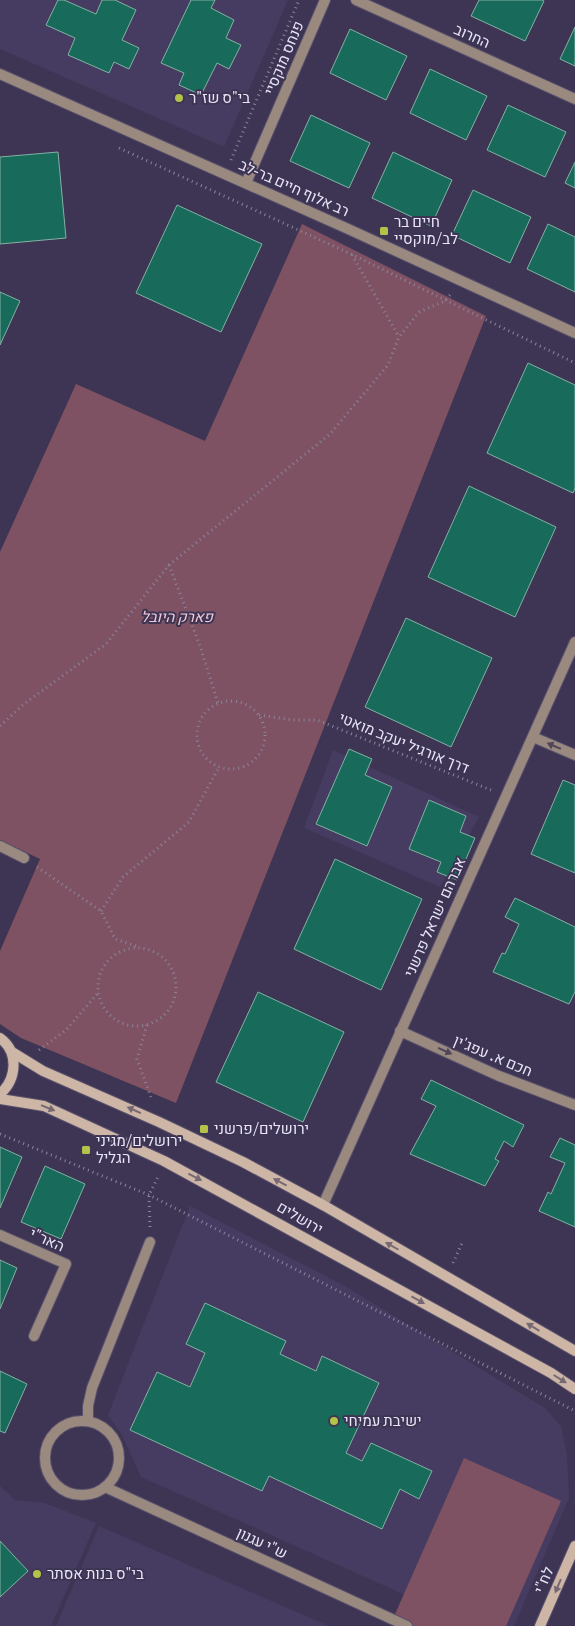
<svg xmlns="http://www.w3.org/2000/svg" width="575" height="1626" font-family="Literata,Heebo,serif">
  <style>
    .built { fill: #463c61 }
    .green { fill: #7e5263 }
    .building { fill: #186b5a; stroke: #83b1a4 }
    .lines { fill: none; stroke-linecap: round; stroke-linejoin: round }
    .street-casing { stroke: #59516d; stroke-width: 12 }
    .secondary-casing { stroke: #59516d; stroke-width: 12 }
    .path { stroke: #8b859e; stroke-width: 3; stroke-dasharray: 1 4; stroke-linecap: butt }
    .street { stroke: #99897f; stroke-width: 10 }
    .secondary { stroke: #ceb6a6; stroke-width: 10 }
    .oneway { fill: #4f465c }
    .oneway2 { fill: #776974 }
    .poi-dot { fill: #b4c24a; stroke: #3d3553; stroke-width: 2 }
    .labels { text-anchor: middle; stroke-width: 4; stroke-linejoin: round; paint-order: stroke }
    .street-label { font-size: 15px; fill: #e9e5f8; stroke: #3d3553 }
    .poi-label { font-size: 15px; fill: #e9e5f8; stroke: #3d3553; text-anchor: start }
    .park-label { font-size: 15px; font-style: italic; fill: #f5c9d8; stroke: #3d3553 }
  </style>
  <rect width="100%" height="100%" fill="#3d3553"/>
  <g class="built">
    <polygon points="0,0 288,0 224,147 0,49"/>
    <polygon points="333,750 479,817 440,887 304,828"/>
    <polygon points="190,1206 345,1286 545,1408 561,1426 567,1454 569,1498 514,1626 475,1626 141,1477 122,1435 108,1415"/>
    <polygon points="0,1486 15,1500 45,1503 96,1523 51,1626 0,1626"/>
    <polygon points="99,1526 329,1626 56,1626"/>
  </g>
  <g class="green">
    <polygon points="302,224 486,316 176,1103 21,1038 0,1024 0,951 40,859 0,840 0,552 76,384 205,441"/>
    <polygon points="464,1458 561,1501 506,1626 403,1626 392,1621"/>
  </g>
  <g class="building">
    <polygon points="58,0 64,0 96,14 102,0 115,0 136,10 122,40 139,48 129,69 114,62 109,73 68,55 75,38 46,25"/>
    <polygon points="191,0 215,0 211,8 234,20 226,38 241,45 229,69 217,63 201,95 179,85 184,73 161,63"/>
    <polygon points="479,0 542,0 544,1 525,41 471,16"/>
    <polygon points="575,27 575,66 560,59"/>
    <polygon points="350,29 407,56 386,100 330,73"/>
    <polygon points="430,69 487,96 466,140 410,113"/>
    <polygon points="508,105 566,132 545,177 487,150"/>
    <polygon points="311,115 370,143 349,188 290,161"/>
    <polygon points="58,152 66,238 0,244 0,157"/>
    <polygon points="393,152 452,180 431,226 372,198"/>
    <polygon points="575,162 575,188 565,183"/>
    <polygon points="473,190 531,217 510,263 452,235"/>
    <polygon points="177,205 262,244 221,332 136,293"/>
    <polygon points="548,224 575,237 575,292 527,269"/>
    <polygon points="0,292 20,301 0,345"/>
    <polygon points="528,363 575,385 575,488 573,493 487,453"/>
    <polygon points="469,486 556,527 515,617 428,577"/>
    <polygon points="406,618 492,658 451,747 365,707"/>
    <polygon points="349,749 372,759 365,775 392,787 367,846 316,824"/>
    <polygon points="563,780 575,785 575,873 531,854"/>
    <polygon points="429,800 466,816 460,832 475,838 457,880 437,872 441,862 409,849"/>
    <polygon points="335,859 422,899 381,990 294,949"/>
    <polygon points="515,898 575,927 575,992 569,1004 493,972 502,953 505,954 519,924 505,917"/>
    <polygon points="258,992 344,1032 303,1122 216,1082"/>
    <polygon points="431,1080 524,1125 513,1147 504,1141 495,1159 499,1161 485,1186 410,1154 436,1106 421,1099"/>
    <polygon points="560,1138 575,1145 575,1227 539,1211 548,1192 551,1194 565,1163 550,1157"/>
    <polygon points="0,1147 22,1157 0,1208"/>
    <polygon points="45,1166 85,1184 61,1239 21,1222"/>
    <polygon points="0,1260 17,1268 0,1309"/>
    <polygon points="205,1303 286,1341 280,1354 316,1371 322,1356 379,1383 346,1453 362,1461 371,1443 432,1471 419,1499 400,1489 382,1529 269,1476 262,1491 130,1430 157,1372 190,1387 205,1353 186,1344"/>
    <polygon points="0,1371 27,1384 5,1433 0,1431"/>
    <polygon points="0,1541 28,1571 0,1597"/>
  </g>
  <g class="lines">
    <defs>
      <g id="street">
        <polyline points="356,0 575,99"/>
        <polyline points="0,74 346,228 575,333"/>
        <polyline points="246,183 325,0"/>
        <polyline points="533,737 575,755"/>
        <polyline points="0,846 24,858"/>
        <polyline points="400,1031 499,1076 575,1105"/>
        <polyline points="323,1205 575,642"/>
        <polyline points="0,1235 66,1264 34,1336"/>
        <circle cx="82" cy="1458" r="37"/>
        <polyline points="88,1421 88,1406 92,1388 150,1242"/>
        <polyline points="105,1487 407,1626"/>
      </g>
      <g id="secondary">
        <path d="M0 1038C19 1052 17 1079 0 1094"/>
        <polyline points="12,1052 43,1071 159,1122 243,1162 323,1205 575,1351"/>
        <polyline points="0,1099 44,1106 164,1161 551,1373 575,1389"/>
        <polyline points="540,1626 575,1546"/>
      </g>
    </defs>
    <use href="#street" class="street-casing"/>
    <use href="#secondary" class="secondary-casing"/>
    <g class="path">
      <polyline points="119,148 351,254 575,363"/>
      <polyline points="231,160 299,0"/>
      <polyline points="352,255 399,337"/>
      <polyline points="169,565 199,643 218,703"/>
      <circle cx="231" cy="735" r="34"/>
      <polyline points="259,715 293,720 317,720 491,790"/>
      <polyline points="0,726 24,704 106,644 169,565 330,434 388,365 399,337 419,312 445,301 450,295"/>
      <polyline points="37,867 101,911 115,939 139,947"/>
      <polyline points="101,911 123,877 189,822 219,767"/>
      <circle cx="137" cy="987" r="39"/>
      <polyline points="147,1025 137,1059 152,1100"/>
      <polyline points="39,1050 66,1030 98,993"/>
      <polyline points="0,1134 149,1195 575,1411"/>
      <polyline points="150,1227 149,1195 158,1177"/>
      <polyline points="453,1263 463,1241"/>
    </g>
    <use href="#street" class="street"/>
    <use href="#secondary" class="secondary"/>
  </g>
  <defs><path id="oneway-solid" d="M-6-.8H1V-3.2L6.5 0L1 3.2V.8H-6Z" transform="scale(1.25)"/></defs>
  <g class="oneway">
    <use href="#oneway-solid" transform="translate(554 746) rotate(-157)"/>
    <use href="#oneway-solid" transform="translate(445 1051) rotate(24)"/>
  </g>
  <g class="oneway2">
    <use href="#oneway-solid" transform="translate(48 1108) rotate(22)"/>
    <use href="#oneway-solid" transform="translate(134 1110) rotate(-156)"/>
    <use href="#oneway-solid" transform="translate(195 1177) rotate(27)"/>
    <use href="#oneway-solid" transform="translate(280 1182) rotate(-152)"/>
    <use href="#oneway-solid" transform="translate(392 1246) rotate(-150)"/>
    <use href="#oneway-solid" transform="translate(418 1300) rotate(29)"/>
    <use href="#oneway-solid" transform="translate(533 1327) rotate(-149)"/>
    <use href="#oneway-solid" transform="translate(560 1379) rotate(32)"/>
    <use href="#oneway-solid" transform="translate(558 1586) rotate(113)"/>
  </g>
  <g class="poi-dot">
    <circle cx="179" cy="98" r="5"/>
    <rect x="379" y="226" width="10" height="10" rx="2.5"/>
    <rect x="199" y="1124" width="10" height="10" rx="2.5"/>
    <rect x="81" y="1145" width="10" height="10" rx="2.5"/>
    <circle cx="334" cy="1421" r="5"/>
    <circle cx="37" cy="1574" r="5"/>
  </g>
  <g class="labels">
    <g class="street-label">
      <text transform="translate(472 36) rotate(24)" y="5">החרוב</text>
      <text transform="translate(284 58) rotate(-67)" y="5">פנחס מוקסיי</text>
      <text transform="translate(294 188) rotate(24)" y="5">רב אלוף חיים בר-לב</text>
      <text transform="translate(404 743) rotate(22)" y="5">דרך אורגיל יעקב מואטי</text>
      <text transform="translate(435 917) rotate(-66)" y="5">אברהם ישראל פרשני</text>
      <text transform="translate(493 1056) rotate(23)" y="5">חכם א. עפג'ין</text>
      <text transform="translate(300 1218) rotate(30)" y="5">ירושלים</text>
      <text transform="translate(47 1240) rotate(24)" y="5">האר"י</text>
      <text transform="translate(262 1543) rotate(25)" y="5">ש"י עגנון</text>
      <text transform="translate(544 1580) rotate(-67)" y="5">לח"י</text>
    </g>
    <g class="poi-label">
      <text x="189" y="103">בי"ס שז"ר</text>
      <text x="394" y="227">חיים בר<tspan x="394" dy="17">לב/מוקסיי</tspan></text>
      <text x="214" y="1134">ירושלים/פרשני</text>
      <text x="96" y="1146">ירושלים/מגיני<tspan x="96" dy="17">הגליל</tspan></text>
      <text x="344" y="1426">ישיבת עמיחי</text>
      <text x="47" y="1579">בי"ס בנות אסתר</text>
    </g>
    <g class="park-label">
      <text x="177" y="622">פארק היובל</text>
    </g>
  </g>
</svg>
